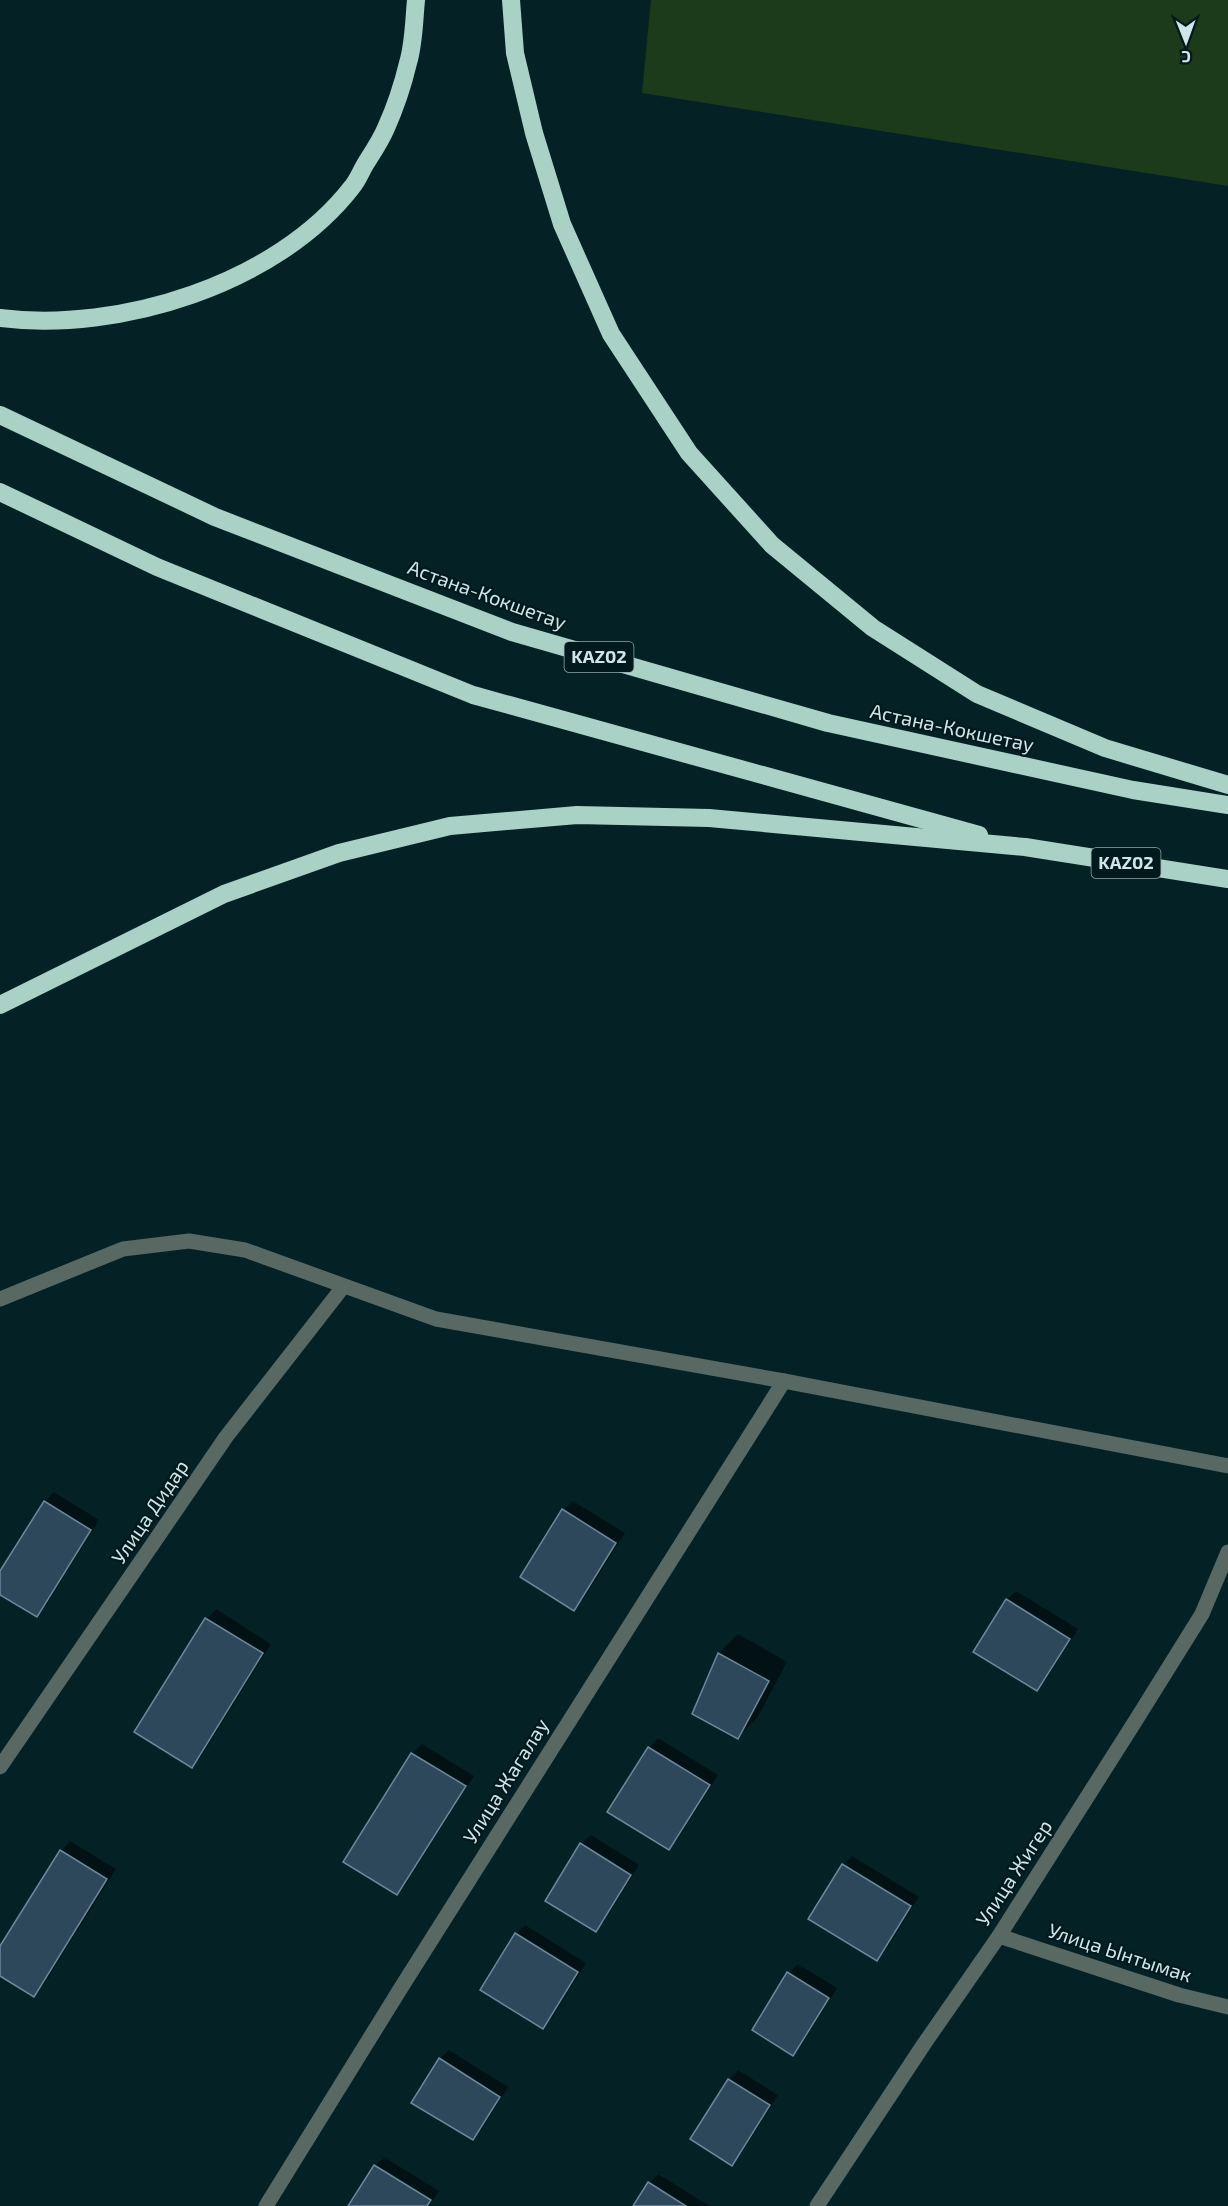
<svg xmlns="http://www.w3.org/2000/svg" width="1228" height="2206" font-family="'Exo 2',sans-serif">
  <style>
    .green { fill: #1b3b1a }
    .shadow { fill: #0007 }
    .building { fill: #2d485a; stroke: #6b889d; stroke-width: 1.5 }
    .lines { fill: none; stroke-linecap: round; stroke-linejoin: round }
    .street { stroke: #586863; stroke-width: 15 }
    .highway { stroke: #a9d1c5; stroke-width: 18 }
    .labels { text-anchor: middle; stroke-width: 4.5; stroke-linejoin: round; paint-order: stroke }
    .shield { fill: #00191d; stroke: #92a8ab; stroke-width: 1.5 }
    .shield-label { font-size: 18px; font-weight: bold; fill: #d0e5e8 }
    .street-label { font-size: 20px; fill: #d0e5e8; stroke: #00191d }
  </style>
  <rect width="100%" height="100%" fill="#042226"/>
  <polygon class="green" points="651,0 1228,0 1228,186 642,93"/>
  <g class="shadow">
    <polygon points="54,1492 99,1520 46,1606 37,1615 0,1593 0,1573 45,1501"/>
    <polygon points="573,1501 625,1533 583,1600 574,1609 563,1510"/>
    <polygon points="1016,1591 1078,1629 1046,1680 1036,1690 1007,1600"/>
    <polygon points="216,1609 271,1644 201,1757 192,1766 136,1731 207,1619"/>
    <polygon points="738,1634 787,1662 757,1718 738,1737 694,1714 719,1653"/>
    <polygon points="658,1738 718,1775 678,1839 669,1848 609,1811 649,1748"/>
    <polygon points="422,1744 474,1776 406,1884 397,1894 345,1862 412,1754"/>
    <polygon points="591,1835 639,1865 605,1921 595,1930 582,1844"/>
    <polygon points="70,1841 116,1869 43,1986 34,1995 0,1974 0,1948 61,1851"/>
    <polygon points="852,1856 919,1897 886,1950 877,1959 843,1865"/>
    <polygon points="525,1925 586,1963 552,2018 542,2027 516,1934"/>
    <polygon points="798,1964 837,1988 802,2044 793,2054 789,1973"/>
    <polygon points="449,2050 508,2087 482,2129 472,2139 440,2059"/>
    <polygon points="738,2070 778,2095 741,2154 732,2164 729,2080"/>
    <polygon points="384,2157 439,2191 429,2206 350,2206 375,2166"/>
    <polygon points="658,2174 710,2206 635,2206 649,2183"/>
  </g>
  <g class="building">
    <polygon points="44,1501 91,1530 37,1617 0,1595 0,1571"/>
    <polygon points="562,1509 616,1543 574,1611 520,1577"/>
    <polygon points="1006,1599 1070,1639 1037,1691 973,1652"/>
    <polygon points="205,1618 263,1653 192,1768 134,1732"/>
    <polygon points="718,1653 769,1681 738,1739 692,1714"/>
    <polygon points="648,1747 710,1785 669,1850 607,1812"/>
    <polygon points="411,1753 466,1786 397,1895 343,1862"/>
    <polygon points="580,1843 631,1875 596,1932 545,1901"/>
    <polygon points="60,1850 107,1879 34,1997 0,1976 0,1946"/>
    <polygon points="842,1864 911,1906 877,1961 808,1919"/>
    <polygon points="515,1933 578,1972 543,2029 480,1990"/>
    <polygon points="787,1972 829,1998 793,2056 752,2030"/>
    <polygon points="439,2058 500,2097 473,2140 411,2103"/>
    <polygon points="728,2079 770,2105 732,2166 690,2139"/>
    <polygon points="374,2165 431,2200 427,2206 348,2206"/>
    <polygon points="648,2182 686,2206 633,2206"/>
  </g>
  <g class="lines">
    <g class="street">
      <polyline points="0,1299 123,1249 189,1241 245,1250 436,1319 784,1381 1228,1466"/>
      <polyline points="0,1767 226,1437 343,1287"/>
      <polyline points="999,1936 1179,1995 1228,2007"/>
      <polyline points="266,2206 399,1991 784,1381"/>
      <polyline points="817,2206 924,2044 999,1936 1136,1720 1202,1614 1228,1552"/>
    </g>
    <g class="highway">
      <polyline points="511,0 515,53 534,133 562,224 611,334 689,453 772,545 873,628 977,694 1105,748 1228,785"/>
      <path d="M0 318C119 333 277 284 352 187 358 180 361 171 366 163 373 152 381 140 386 128 395 108 403 84 408 63 414 43 414 20 416 0"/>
      <polyline points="0,415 215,517 512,632 828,723 1133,790 1228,805"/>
      <polyline points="0,492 157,567 473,695 979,835"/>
      <polyline points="0,1005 224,894 339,853 450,826 577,815 709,818 1025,847 1228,879"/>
    </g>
  </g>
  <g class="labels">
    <g class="shield">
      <rect x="564.5" y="642" width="69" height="30" rx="4.5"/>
      <rect x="1091.5" y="848" width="69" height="30" rx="4.5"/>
    </g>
    <g class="shield-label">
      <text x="599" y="663">KАZ02</text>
      <text x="1126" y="869">KАZ02</text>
    </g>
    <g class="street-label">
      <text transform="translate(487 595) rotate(20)" y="7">Астана-Кокшетау</text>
      <text transform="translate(952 728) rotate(12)" y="7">Астана-Кокшетау</text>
      <text transform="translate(150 1512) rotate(-56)" y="7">Улица Дидар</text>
      <text transform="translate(506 1781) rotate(-58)" y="7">Улица Жагалау</text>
      <text transform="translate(1014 1873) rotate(-57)" y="7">Улица Жигер</text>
      <text transform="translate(1120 1953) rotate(18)" y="7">Улица Ынтымак</text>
    </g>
  </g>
  <g transform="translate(1186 42) rotate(179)" stroke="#00191d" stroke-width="4.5" paint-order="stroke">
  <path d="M0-4.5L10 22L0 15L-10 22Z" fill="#d0e5e8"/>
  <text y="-9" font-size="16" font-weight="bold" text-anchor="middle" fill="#d0e5e8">С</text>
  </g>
</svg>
